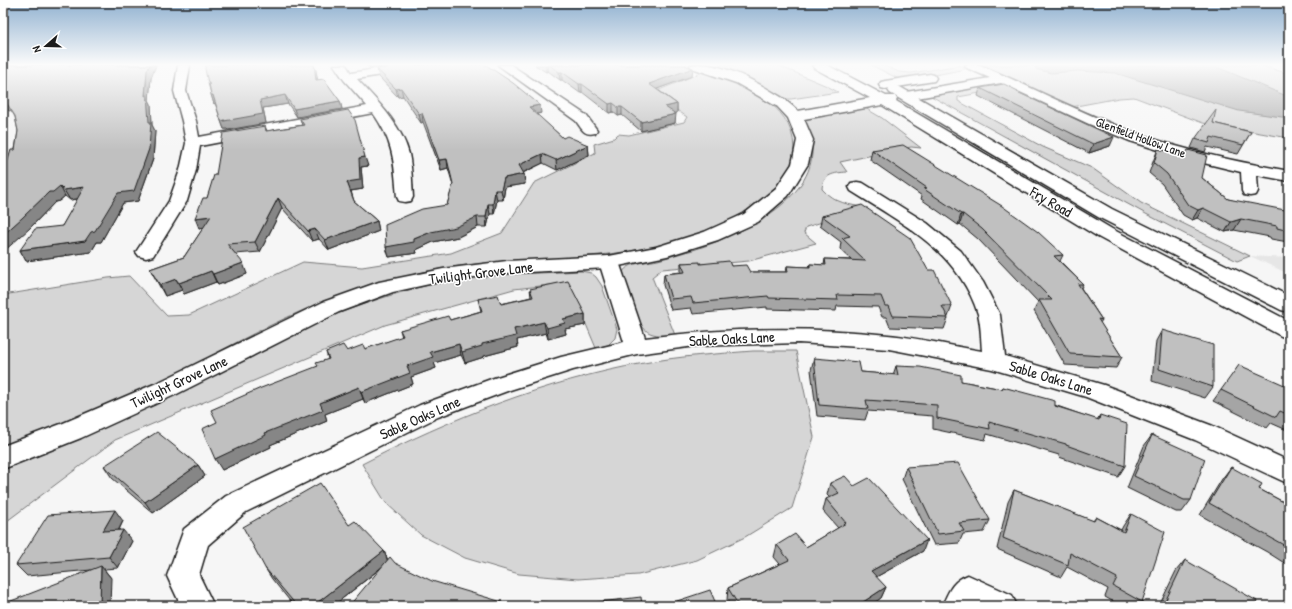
<svg xmlns="http://www.w3.org/2000/svg" width="1292" height="609" font-family="'Patrick Hand',sans-serif">
  <style>
    .built { fill: #e6e6e6 }
    .green { fill: #d6d6d6; stroke: #797979 }
    .water { fill: #acacac; stroke: #727272 }
    .lines { fill: none; stroke-linecap: round; stroke-linejoin: round }
    .street-casing { stroke: #1c1c1c; stroke-width: 3 }
    .secondary-casing { stroke: #1c1c1c; stroke-width: 3 }
    .street { fill: #fff; fill-rule: evenodd }
    .secondary { fill: #fff; fill-rule: evenodd }
    .wall { fill: #a5a5a5; stroke: #1c1c1c }
    .shaded-wall { fill: #868686; stroke: #1c1c1c }
    .building { fill: #c0c0c0; stroke: #1c1c1c }
    .labels { text-anchor: middle; stroke-width: 3; stroke-linejoin: round; paint-order: stroke }
    .far-street-label { font-size: 13px; fill: #1c1c1c; stroke: #fff }
    .street-label { font-size: 15px; fill: #1c1c1c; stroke: #fff }
  </style>
  <rect width="100%" height="100%" fill="#f6f6f6"/>
  <filter id="ink" filterUnits="userSpaceOnUse"><feTurbulence type="fractalNoise" baseFrequency=".025" numOctaves="2"/><feDisplacementMap in="SourceGraphic" scale="8" xChannelSelector="R" yChannelSelector="G"/><feConvolveMatrix kernelMatrix="1 2 1 2 8 2 1 2 1" color-interpolation-filters="sRGB"/></filter>
  <g filter="url(#ink)">
    <polygon class="built" points="1250,256 1289,258 1289,274"/>
    <g class="green">
      <polygon points="712,65 777,65 827,86 838,92 791,99 783,99 714,67 716,66"/>
      <polygon points="871,65 883,65 899,72 911,73 961,65 967,68 961,70 903,81"/>
      <polygon points="978,65 1260,65 1289,74 1289,138 1203,123 1134,97 1119,98 1071,107"/>
      <path d="M705 71C739 84 793 102 794 148 794 166 781 183 768 195 748 212 724 224 699 233 622 262 547 256 467 265 419 270 371 285 326 301 273 321 224 350 173 375 118 403 60 425 3 447V295L108 278 129 276 167 316 189 315 303 262 362 267 451 253 502 233 534 183 595 153 594 144 614 138 618 134 629 135 684 122 687 117 652 93Z"/>
      <polygon points="993,83 1005,84 1013,87 958,97 958,101 1043,147 1092,168 1141,203 1250,256 1237,261 1146,214 931,96"/>
      <path d="M865 108 882 118 921 148 911 147 840 162 847 172C834 173 823 174 822 189 834 203 850 205 868 208L806 227 804 233 816 243 749 261 662 269 652 277 675 335C667 336 658 336 650 333 637 328 626 290 621 276 623 272 624 269 628 267 636 262 649 262 658 260 669 257 681 253 693 250 734 237 810 204 812 153 812 141 807 131 802 121L804 118Z"/>
      <path d="M581 271 591 273 596 277 602 286 617 329 615 338 608 345 596 348 572 291 558 284 514 289 385 325 115 440 3 524V467C74 434 145 401 217 368 289 334 354 302 433 284 481 273 532 274 581 271Z"/>
      <path d="M753 351H796L814 437 792 508 745 537 697 560 638 575 578 579 519 574 465 558 421 535 386 503 362 464C451 418 545 381 644 363 680 356 716 354 753 351Z"/>
    </g>
    <polygon class="water" points="1036,65 1212,65 1289,97 1289,118 1239,111 1115,73 1078,71 1051,73 1036,69"/>
    <g class="lines">
      <defs>
        <g id="street">
          <path d="M178 65H190L186 91 196 121 199 137 367 106 344 80 334 65H346L351 73 399 65H423L421 68 417 69 357 79C377 101 401 124 409 154 412 168 412 183 413 197L411 201 405 202 399 201 397 197C394 161 394 143 373 113L200 146 196 170 187 201 153 256 146 258 139 256 136 252 169 201 180 170 186 143 182 121 174 91Z"/>
          <path d="M498 65H511L586 115 597 130 595 133C584 136 582 129 576 121Z"/>
          <path d="M690 65C721 60 760 84 786 100L788 103 786 106H776L736 83 692 68Z"/>
          <path d="M965 65H980C1034 88 1086 116 1142 135 1189 152 1239 162 1289 171V181L1257 175 1258 191 1256 195 1250 196 1244 195 1242 191 1241 172 1187 159 1130 141 1089 124 1001 83 906 100 901 99 899 96 901 93 906 92 990 78 967 68Z"/>
          <polygon points="930,74 934,75 936,78 934,81 885,89 881,88 879,85 881,82 885,81"/>
          <path d="M857 182 863 183 927 223 961 251 983 282 1000 315 1005 356 1104 385 1213 426 1289 461V484L1195 440 1086 397 992 369 889 349 799 343 695 346 637 354 573 370 510 390 438 417 246 512 208 545 199 575 214 606H181L167 576 184 529 226 496 420 405 494 378 561 357 624 342 599 262 602 258 609 256 616 258 619 262 645 338C725 328 808 326 888 335 920 338 951 346 982 351 981 339 981 325 978 314 958 251 903 224 851 191L849 187 851 183Z"/>
          <path d="M968 575 1012 595 1017 606H942C949 591 952 581 968 575Z"/>
        </g>
        <g id="secondary">
          <path d="M812 65H827L886 96H895L897 99 896 101 1112 229 1289 321V338L1281 336 1098 237 882 105 804 119 813 140 808 164 788 196 758 222 718 240 667 256 609 268 507 273 443 281 393 292 339 312 177 394 81 438 3 469V446L61 424 159 382 323 302 379 282 443 269 507 261 609 256 656 247 704 232 744 214 776 188 792 164 797 140 788 118 774 103 776 100C786 98 791 105 798 111L870 98 814 68Z"/>
          <polygon points="895,86 900,87 1112,209 1289,296 1289,312 1281,310 1098,217 890,93 888,90 890,87"/>
        </g>
      </defs>
      <use href="#street" class="street-casing"/>
      <use href="#secondary" class="secondary-casing"/>
      <use href="#street" class="street"/>
      <use href="#secondary" class="secondary"/>
    </g>
    <g class="wall">
      <polygon points="3,65 156,65 151,78 149,100 151,104 152,125 155,131 153,159 138,201 123,203 101,242 97,242 91,252 26,261 20,250 62,226 78,199 70,200 65,196 59,201 55,202 29,229 7,163 15,150 18,131 15,117 11,110 9,111 4,103 3,103"/>
      <polygon points="366,65 393,65 370,68"/>
      <polygon points="535,65 687,65 685,65 692,76 657,89 677,104 677,113 674,113 675,123 641,131 622,115 618,116 613,112 609,113 582,92 580,93 562,80 560,80 548,71 546,72"/>
      <polygon points="377,69 541,113 536,114 563,138 588,145 589,155 557,170 543,163 523,173 524,174 525,184 505,187 503,200 497,200 494,214 490,214 487,227 478,227 458,237 433,242 416,250 417,253 389,257 386,247 447,205 453,185 448,168 441,170 423,122 421,123 403,96 398,97 379,77"/>
      <polygon points="316,70 317,80 340,101 342,109 297,117 288,104 263,108 266,123 228,130 227,129 224,129 215,103 214,104 208,83"/>
      <polygon points="980,88 1017,92 1110,146 1089,153 978,96"/>
      <polygon points="300,119 368,166 361,167 363,189 351,191 354,201 377,221 379,231 329,250 319,239 312,241 282,208 260,252 235,254 247,274 218,285 216,282 184,294 182,290 165,296 150,269 184,257 204,227 199,228 207,198 216,175 265,126 267,131 302,125"/>
      <polygon points="1213,123 1251,132 1238,154 1207,147 1205,152 1191,148 1195,139"/>
      <polygon points="1158,149 1202,178 1228,199 1289,216 1289,241 1288,242 1271,239 1270,237 1234,230 1225,232 1197,218 1192,220 1183,215 1162,184 1149,173 1154,159"/>
      <polygon points="872,150 1063,255 1060,261 1083,284 1081,288 1102,320 1100,323 1122,357 1116,368 1065,365 1034,311 1038,302 978,239 960,224 958,225 921,199 922,196 870,160"/>
      <polygon points="822,216 928,270 952,306 948,317 947,317 948,318 944,329 890,327 886,317 882,317 878,307 837,306 836,311 767,309 767,307 693,314 691,308 671,310 663,285 664,274 681,272 681,263 700,264 731,266 750,272 786,272 787,266 809,267 810,264 824,265 825,259 852,260 840,249 841,242 820,226"/>
      <polygon points="530,289 585,314 585,325 565,329 566,334 548,339 546,333 517,340 518,347 484,356 484,357 465,363 461,355 434,363 436,368 411,377 413,384 365,403 363,399 325,414 327,421 270,445 271,447 222,470 217,422 318,366 328,359 326,352 347,351 365,349 402,337 400,330 450,320 481,311 478,299 501,304 531,297"/>
      <polygon points="1162,330 1213,387 1205,398 1152,381 1156,341"/>
      <polygon points="814,358 861,372 893,375 896,366 961,381 1002,389 1003,387 1097,420 1100,415 1125,466 1118,477 1059,457 1059,455 987,434 985,440 933,429 933,416 868,411 865,420 817,416 811,370"/>
      <polygon points="1289,387 1289,431 1271,423 1267,428 1213,401 1221,390"/>
      <polygon points="1152,435 1191,500 1182,512 1176,512 1127,488 1144,446"/>
      <polygon points="198,465 205,476 153,513 112,478 104,466"/>
      <polygon points="906,467 990,520 984,532 963,534 959,543 934,545 902,479"/>
      <polygon points="1231,467 1259,489 1289,505 1289,566 1267,552 1200,515 1222,479"/>
      <polygon points="830,483 854,486 923,551 876,577 886,587 881,598 870,606 730,606 727,600 728,588 780,564 774,557 777,545 806,547 838,528 823,511 826,499 830,498 827,495"/>
      <polygon points="1014,490 1093,521 1096,517 1121,530 1123,526 1131,514 1142,602 1139,606 1121,606 1105,597 1108,589 1067,567 1061,577 997,549 1008,502"/>
      <polygon points="123,521 119,530 132,541 118,568 104,569 111,578 91,570 27,576 16,565"/>
      <polygon points="349,525 384,551 388,560 381,568 333,606 294,606 272,579 265,568"/>
      <polygon points="1185,560 1255,606 1159,606 1176,571"/>
    </g>
    <g class="shaded-wall">
      <polygon points="150,65 156,65 151,78 149,100 151,104 152,125 155,131 153,159 138,201 123,203 101,242 97,242 91,252 26,261 20,250 85,241 145,96 147,70"/>
      <polygon points="314,65 316,70 319,88 316,80"/>
      <polygon points="369,65 393,65 370,68"/>
      <polygon points="546,65 548,65 548,71 546,72"/>
      <polygon points="693,68 692,76 649,92 649,84"/>
      <polygon points="559,72 562,72 562,80 560,80"/>
      <polygon points="579,84 582,84 582,92 580,93"/>
      <polygon points="401,88 403,96 398,97 396,89"/>
      <polygon points="211,95 213,95 216,103 214,104"/>
      <polygon points="285,95 288,104 263,108 266,123 228,130 227,129 224,129 221,121 225,120 260,100"/>
      <polygon points="340,101 342,109 297,117 294,109"/>
      <polygon points="4,102 6,102 11,110 9,111"/>
      <polygon points="613,103 613,112 609,113 609,104"/>
      <polygon points="677,104 677,113 665,115 665,107"/>
      <polygon points="540,105 541,113 529,116 529,107"/>
      <polygon points="618,107 622,107 622,115 618,116"/>
      <polygon points="422,113 423,122 421,123 419,114"/>
      <polygon points="676,114 675,123 641,131 641,122"/>
      <polygon points="1114,137 1110,146 1089,153 1093,144"/>
      <polygon points="588,145 589,155 557,170 556,160"/>
      <polygon points="542,154 543,163 520,174 519,165"/>
      <polygon points="365,157 368,166 361,167 363,189 350,191 347,182 359,158"/>
      <polygon points="447,159 448,168 441,170 439,160"/>
      <polygon points="524,174 525,184 505,187 503,200 501,190 504,178"/>
      <polygon points="60,186 65,196 59,201 55,202 29,229 3,252 3,235 49,192"/>
      <polygon points="84,187 90,197 70,200 64,190"/>
      <polygon points="495,190 497,200 494,214 493,204"/>
      <polygon points="278,198 282,208 260,252 255,242"/>
      <polygon points="488,204 490,214 487,227 486,217"/>
      <polygon points="1203,208 1197,218 1192,220 1198,210"/>
      <polygon points="961,214 963,214 960,224 958,225"/>
      <polygon points="211,216 216,226 199,228 195,218"/>
      <polygon points="477,217 478,227 458,237 433,242 416,250 417,253 389,257 386,247 414,239 431,232"/>
      <polygon points="1241,219 1234,230 1225,232 1231,222"/>
      <polygon points="377,221 379,231 329,250 325,240"/>
      <polygon points="315,229 319,239 312,241 308,231"/>
      <polygon points="243,263 247,274 218,285 213,274"/>
      <polygon points="211,271 216,282 184,294 179,283"/>
      <polygon points="176,279 182,290 165,296 160,285"/>
      <polygon points="585,314 585,325 565,329 566,334 548,339 547,328 563,319"/>
      <polygon points="544,322 546,333 517,340 518,347 484,356 484,357 465,363 462,352 482,344 514,329"/>
      <polygon points="459,344 461,355 434,363 436,368 411,377 413,384 365,403 361,392 430,352"/>
      <polygon points="359,387 363,399 325,414 327,421 270,445 271,447 222,470 215,459 265,433 320,403"/>
      <polygon points="198,465 205,476 153,513 145,502"/>
      <polygon points="115,510 123,521 112,543 103,531"/>
      <polygon points="123,530 132,541 118,568 109,557"/>
      <polygon points="927,540 923,551 867,582 871,571"/>
      <polygon points="384,551 388,562 333,606 313,606"/>
      <polygon points="101,566 111,578 110,606 100,606"/>
      <polygon points="886,587 881,598 870,606 857,606"/>
    </g>
    <g class="building">
      <polygon points="3,65 150,65 147,70 145,96 147,95 149,122 151,122 149,149 134,191 118,193 95,231 91,232 85,241 20,250 35,229 62,226 84,187 64,190 60,186 53,192 49,192 22,218 3,235 3,168 7,163 11,150 15,150 18,131 15,116 6,102 4,102 3,101"/>
      <polygon points="206,65 314,65 316,80 324,79 340,101 294,109 285,95 260,100 263,114 224,121 225,120 221,121 213,95 211,95 209,83 208,83 205,69"/>
      <polygon points="409,65 486,65 513,83 540,105 529,107 563,138 567,136 588,145 556,160 542,154 519,165 524,174 504,178 501,190 495,190 493,204 488,204 486,217 477,217 456,227 431,232 414,239 414,242 386,247 385,225 422,209 447,205 453,184 447,159 439,160 422,113 419,114 401,88 396,89 377,69 399,66"/>
      <polygon points="549,65 684,65 693,68 649,84 677,104 665,107 676,114 641,122 622,107 618,107 613,103 609,104 582,84 579,84 562,72 559,72"/>
      <polygon points="1004,84 1018,91 1017,92 1114,137 1093,144 980,88"/>
      <polygon points="348,110 355,120 365,157 359,158 360,180 347,182 354,201 377,221 325,240 315,229 308,231 278,198 255,242 227,244 243,263 213,274 211,271 179,283 176,279 160,285 150,269 184,257 211,216 195,218 203,198 207,198 214,175 216,175 223,133 265,126 266,131 304,125 300,119"/>
      <polygon points="1216,110 1213,123 1251,132 1243,145 1211,137 1209,143 1195,139"/>
      <polygon points="903,145 1002,206 1038,232 1063,255 1054,256 1083,284 1078,284 1102,320 1098,319 1122,357 1070,354 1039,300 1052,300 982,229 963,214 961,214 924,189 927,188 872,150"/>
      <polygon points="1158,149 1184,155 1188,150 1207,155 1202,178 1228,199 1285,210 1288,212 1289,216 1289,231 1277,228 1277,226 1241,219 1231,222 1203,208 1198,210 1188,205 1167,174 1154,163"/>
      <polygon points="862,205 910,238 928,270 934,270 952,306 942,306 948,318 893,316 889,306 885,306 881,296 837,295 838,300 769,298 768,296 693,303 691,297 671,299 664,274 685,272 681,263 700,262 700,264 729,261 731,266 746,265 750,272 788,272 787,266 810,267 810,264 826,265 825,259 866,261 842,238 850,236 822,216"/>
      <polygon points="568,281 585,314 563,319 565,323 547,328 544,322 514,329 516,336 482,344 482,346 462,352 459,344 430,352 433,357 407,366 410,373 361,392 359,387 320,403 323,410 265,433 266,435 215,459 202,429 217,422 211,410 261,388 318,366 316,363 329,359 326,352 343,345 347,351 363,345 365,349 403,336 400,330 448,316 450,320 482,311 478,299 498,295 501,304 533,297 530,289"/>
      <polygon points="1162,330 1213,345 1213,387 1159,369"/>
      <polygon points="814,358 859,362 861,372 898,375 896,366 920,367 961,375 961,381 1002,389 1003,387 1055,401 1055,406 1099,420 1100,415 1127,424 1125,466 1066,445 1066,444 989,422 990,429 937,418 937,405 866,400 868,409 819,405"/>
      <polygon points="1239,365 1289,387 1289,415 1280,411 1276,417 1221,390"/>
      <polygon points="157,432 198,465 145,502 104,466"/>
      <polygon points="1152,435 1205,459 1191,500 1184,500 1134,476"/>
      <polygon points="958,463 990,520 959,523 964,531 938,534 906,467"/>
      <polygon points="1231,467 1262,484 1259,489 1289,505 1289,548 1209,503"/>
      <polygon points="845,476 854,486 869,478 927,540 871,571 886,587 857,606 739,606 728,588 789,560 777,545 795,534 806,547 846,523 826,499 839,493 830,483"/>
      <polygon points="320,483 349,525 355,521 384,551 313,606 297,606 265,568 243,527"/>
      <polygon points="1014,490 1094,521 1096,517 1124,532 1131,514 1165,532 1142,602 1113,586 1117,578 1070,553 1068,565 1003,538"/>
      <polygon points="115,510 103,531 123,530 109,557 16,565 48,515"/>
      <polygon points="390,557 395,563 432,581 502,602 500,606 349,606"/>
      <polygon points="1185,560 1257,601 1255,606 1163,606"/>
      <polygon points="101,566 100,606 5,606 6,603"/>
      <polygon points="710,590 717,606 662,606"/>
      <polygon points="641,597 642,606 584,606 584,604"/>
      <polygon points="531,601 571,604 570,606 530,606"/>
    </g>
  </g>
  <linearGradient id="sky" x2="0" y2="1"><stop stop-color="#90b1d0"/><stop offset="0.43" stop-color="#fbfbfb"/><stop offset="1" stop-color="#fbfbfb" stop-opacity="0"/></linearGradient>
  <rect width="1292" height="150" fill="url(#sky)"/>
  <g class="labels">
    <g class="far-street-label">
      <text transform="translate(1141 137) rotate(20)" y="5">Glenfield Hollow Lane</text>
    </g>
    <g class="street-label">
      <text transform="translate(1051 202) rotate(30)" y="5">Fry Road</text>
      <text transform="translate(481 273) rotate(-7)" y="5">Twilight Grove Lane</text>
      <text transform="translate(732 339) rotate(-3)" y="5">Sable Oaks Lane</text>
      <text transform="translate(1051 378) rotate(17)" y="5">Sable Oaks Lane</text>
      <text transform="translate(179 382) rotate(-25)" y="5">Twilight Grove Lane</text>
      <text transform="translate(420 418) rotate(-24)" y="5">Sable Oaks Lane</text>
    </g>
  </g>
  <rect width="1292" height="609" fill="none" stroke="#fff" stroke-width="16"/>
  <rect x="8" y="8" width="1276" height="593" fill="none" stroke="#1c1c1c" stroke-width="1.5" filter="url(#ink)"/>
  <g transform="translate(46 46) rotate(250)" stroke="#ffffff" stroke-width="3" paint-order="stroke">
  <path d="M0-3L7 15L0 10L-7 15Z" fill="#1c1c1c"/>
  <text y="-6" font-size="11" font-weight="bold" text-anchor="middle" fill="#1c1c1c">N</text>
  </g>
</svg>
